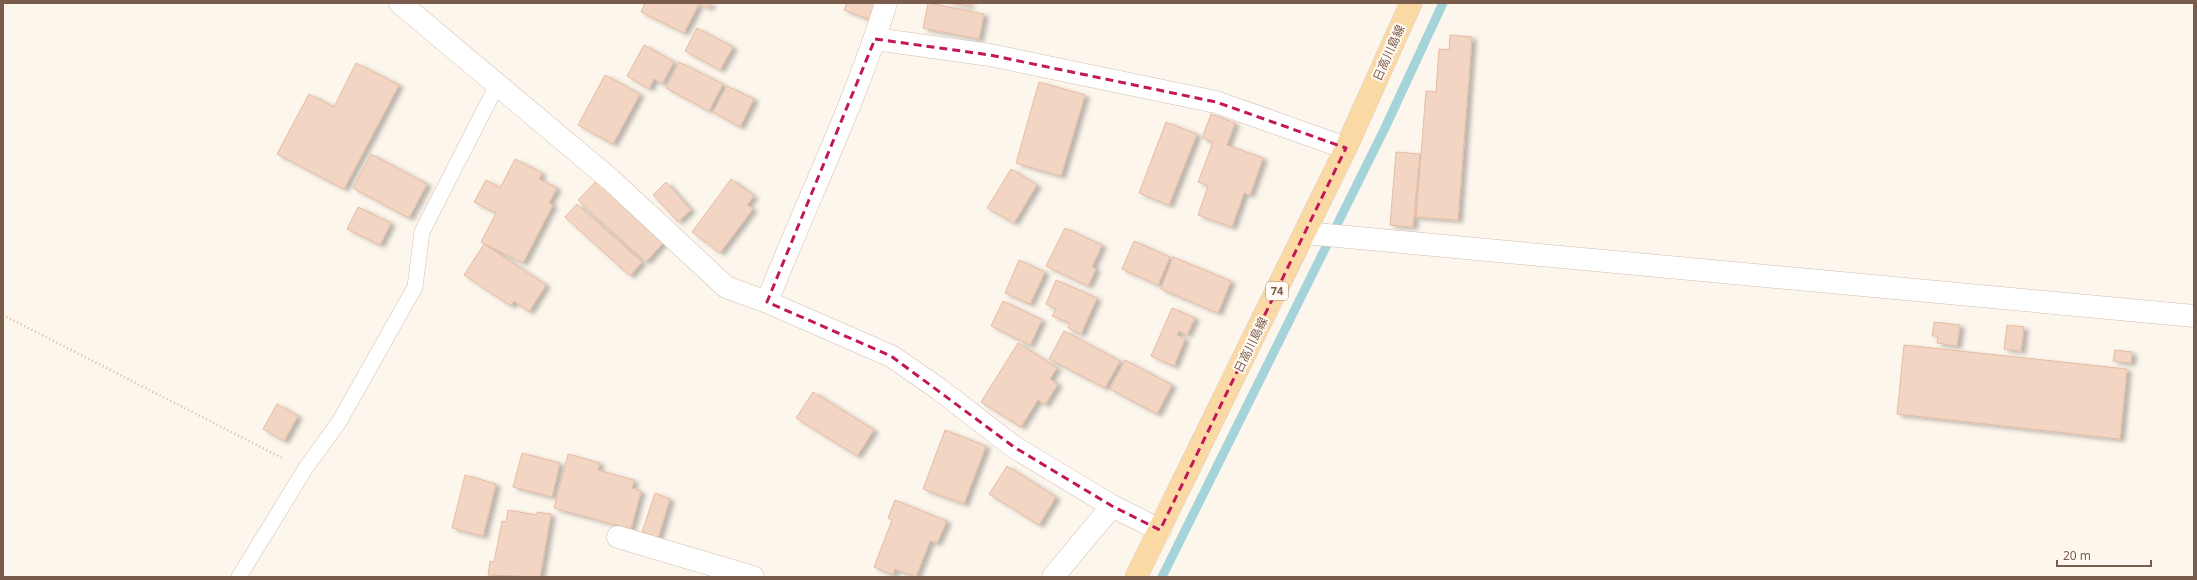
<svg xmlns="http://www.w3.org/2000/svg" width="2197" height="580" font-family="'Noto Sans','Noto Sans JP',sans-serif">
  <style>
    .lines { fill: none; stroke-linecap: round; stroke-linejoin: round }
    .stream { stroke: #a5d3da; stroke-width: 9 }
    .building { fill: #f3d5c3; stroke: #e6bba3; filter: url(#shadow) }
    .service-casing { stroke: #d1beb0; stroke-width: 16 }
    .minor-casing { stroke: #d1beb0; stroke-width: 23 }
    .primary-casing { stroke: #dad1cd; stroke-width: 23 }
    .path { stroke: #d9b8a5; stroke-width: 2.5; stroke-dasharray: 1 3; stroke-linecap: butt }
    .service { stroke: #fff; stroke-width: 15 }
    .minor { stroke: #fff; stroke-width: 22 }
    .primary { stroke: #fbd9a5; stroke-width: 22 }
    .marked { fill: none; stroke: #c2185b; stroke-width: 3; stroke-dasharray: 8 5; stroke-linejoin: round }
    .labels { text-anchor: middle; stroke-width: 4; stroke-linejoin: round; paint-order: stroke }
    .shield { fill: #fffaf3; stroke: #a28b7f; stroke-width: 1 }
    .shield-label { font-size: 11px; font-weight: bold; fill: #7a5c4d }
    .street-label { font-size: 12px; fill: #7a5c4d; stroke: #fffaf3 }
  </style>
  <defs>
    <filter id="shadow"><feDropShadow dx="4.5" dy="2.5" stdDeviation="2" flood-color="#0004"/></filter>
  </defs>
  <rect width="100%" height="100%" fill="#fdf6ec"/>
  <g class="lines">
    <polyline class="stream" points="1162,577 1384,130 1443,3"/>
  </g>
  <g class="building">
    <polygon points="645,3 711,3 709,8 699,4 684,33 641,12"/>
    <polygon points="847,3 878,3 871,20 844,10"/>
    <polygon points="928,3 984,14 979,39 923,28"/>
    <polygon points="947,3 970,3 970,6"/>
    <polygon points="697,28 733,47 720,70 685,51"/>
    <polygon points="1450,35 1472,37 1458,220 1416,217 1426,91 1436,92 1439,49 1449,50"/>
    <polygon points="644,45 674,62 662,84 654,79 649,89 627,76"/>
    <polygon points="679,62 723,84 709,111 666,88"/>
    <polygon points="356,63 399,85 344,189 277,154 309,94 334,107"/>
    <polygon points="605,75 640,94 613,144 578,125"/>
    <polygon points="1039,82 1085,95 1061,176 1016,163"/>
    <polygon points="727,86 754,99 740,127 713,112"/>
    <polygon points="1211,114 1235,123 1227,145 1263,158 1250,195 1244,193 1232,227 1198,215 1208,186 1198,182 1213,142 1202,138"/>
    <polygon points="1166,122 1197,134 1169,205 1139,193"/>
    <polygon points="1396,152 1420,154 1413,227 1390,225"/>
    <polygon points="371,154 427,184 409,218 353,188"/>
    <polygon points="515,159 542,173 539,179 557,188 549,203 553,205 523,263 481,242 496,213 474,202 486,180 500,188"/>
    <polygon points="1011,169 1037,185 1014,223 987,208"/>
    <polygon points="731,179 754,196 747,205 753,209 720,253 692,232"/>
    <polygon points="597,180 664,242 646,262 578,200"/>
    <polygon points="666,182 691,210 678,222 653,195"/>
    <polygon points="577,204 642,262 630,276 565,217"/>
    <polygon points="358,207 391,223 380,245 347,229"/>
    <polygon points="1065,228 1102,245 1092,267 1096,269 1088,286 1046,266"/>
    <polygon points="1134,241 1170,257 1158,285 1122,269"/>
    <polygon points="484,244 546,285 529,312 514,301 511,306 464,275"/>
    <polygon points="1173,257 1231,281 1218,313 1161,289"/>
    <polygon points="1019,260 1045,272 1030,304 1005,293"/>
    <polygon points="1056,280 1097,298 1081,334 1068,328 1070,323 1052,316 1056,309 1046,304"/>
    <polygon points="1003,301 1042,320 1030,345 991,326"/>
    <polygon points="1172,308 1195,318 1187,335 1179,331 1177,335 1185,339 1174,366 1151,356"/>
    <polygon points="1934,322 1960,325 1957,346 1937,343 1938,336 1932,336"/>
    <polygon points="2007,325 2024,327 2021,351 2004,349"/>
    <polygon points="1064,331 1120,361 1105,388 1049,359"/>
    <polygon points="1018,343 1057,368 1050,379 1058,384 1045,405 1038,400 1021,427 981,402"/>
    <polygon points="1904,345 2127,369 2120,439 1897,414"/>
    <polygon points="2115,350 2132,352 2131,363 2113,361"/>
    <polygon points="1125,360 1172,385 1157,414 1110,389"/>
    <polygon points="813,392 874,430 857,456 796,418"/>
    <polygon points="277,404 298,416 284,441 263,429"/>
    <polygon points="945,430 986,446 964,504 923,489"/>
    <polygon points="522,453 560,463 552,497 513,487"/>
    <polygon points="568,454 600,463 598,470 634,480 632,488 641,491 631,529 554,508"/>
    <polygon points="1007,466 1056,497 1039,525 989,494"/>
    <polygon points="465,475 496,484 483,536 452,528"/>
    <polygon points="655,493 670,499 658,538 642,532"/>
    <polygon points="895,500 947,521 937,543 930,541 916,577 895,569 893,575 874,567 892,520 888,518"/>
    <polygon points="508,510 537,515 537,512 551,514 540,577 488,575 490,561 494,562 502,521 506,522"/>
  </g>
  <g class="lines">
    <defs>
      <polyline id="service" points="239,577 305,469 339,422 415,287 422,232 497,85"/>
      <g id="minor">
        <polyline points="400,3 611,180 726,287 767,302 891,356 939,389 1014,447 1112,506 1160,530"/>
        <polyline points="875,39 990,55 1216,102 1346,148"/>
        <polyline points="1305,233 2194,316"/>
        <path d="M767 302C806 202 855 105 886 3"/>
        <polyline points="618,537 753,577"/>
        <polyline points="1053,577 1112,506"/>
      </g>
      <polyline id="primary" points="1136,577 1346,148 1411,3"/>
    </defs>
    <use href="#service" class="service-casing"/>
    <use href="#minor" class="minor-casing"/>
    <use href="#primary" class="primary-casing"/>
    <polyline class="path" points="3,315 284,459"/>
    <use href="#service" class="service"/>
    <use href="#minor" class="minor"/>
    <use href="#primary" class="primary"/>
  </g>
  <path class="marked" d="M875 39 990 55 1216 102 1346 148 1160 530 1112 506 1014 447 891 356 767 302Z"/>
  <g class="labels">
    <rect class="shield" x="1266" y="282" width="22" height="18" rx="3"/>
    <g class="shield-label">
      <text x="1277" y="295">74</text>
    </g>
    <g class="street-label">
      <text transform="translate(1389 53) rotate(-66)" y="4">日高川島線</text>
      <text transform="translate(1251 345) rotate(-64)" y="4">日高川島線</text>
    </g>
  </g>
  <rect width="2197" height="580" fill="none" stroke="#7a5c4d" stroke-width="8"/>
  <path d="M2057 560v6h94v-6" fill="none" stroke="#7a5c4d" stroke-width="2"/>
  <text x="2063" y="560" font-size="12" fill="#7a5c4d" stroke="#fffaf3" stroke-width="3" paint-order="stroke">20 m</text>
</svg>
